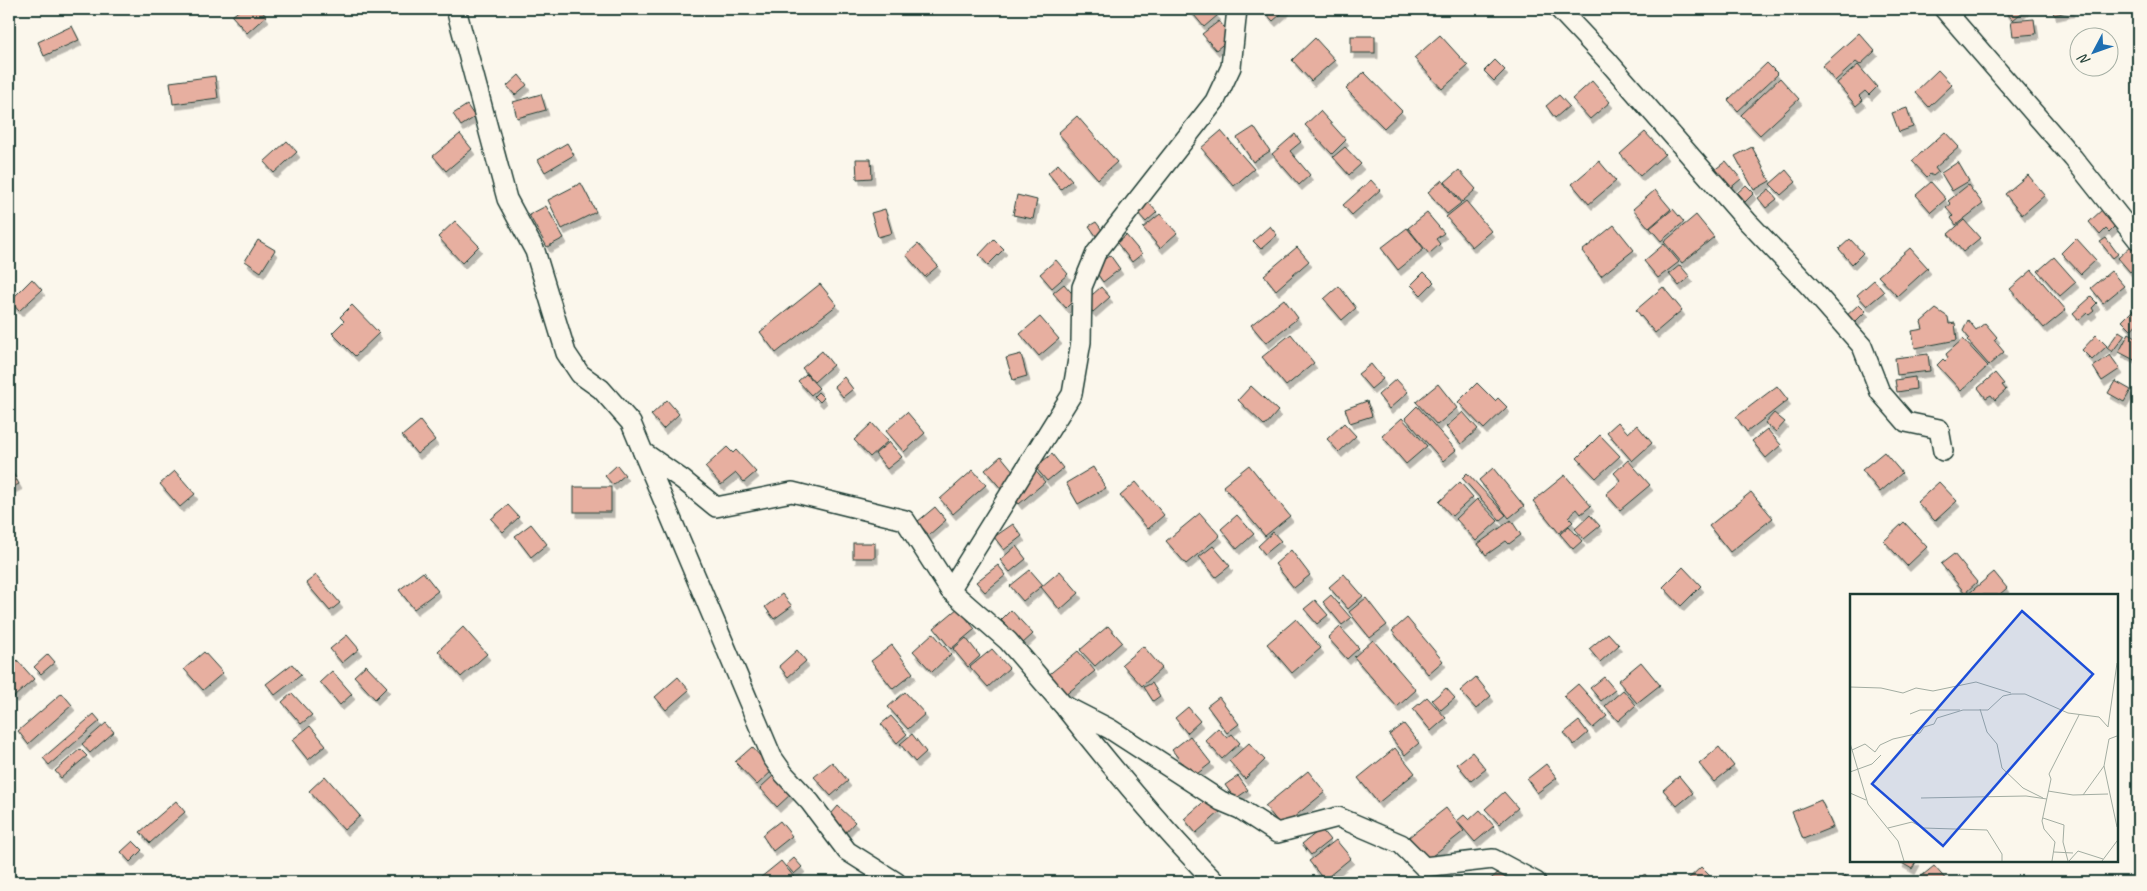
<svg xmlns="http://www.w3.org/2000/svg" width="2147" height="891" font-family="Caveat,sans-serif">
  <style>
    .building { fill: #e7afa0; stroke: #1f3d34; filter: url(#shadow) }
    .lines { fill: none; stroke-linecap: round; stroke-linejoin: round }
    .minor-casing { stroke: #1f3d34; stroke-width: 22 }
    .minor { stroke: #fbf7ec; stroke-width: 19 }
    .inset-road { fill: none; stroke: #a3ada2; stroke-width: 1 }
    .view { fill: #1d4ed8; fill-opacity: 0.15; stroke: #1d4ed8; stroke-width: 2.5 }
    .inset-edge { fill: none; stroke: #1f3d34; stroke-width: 2.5 }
  </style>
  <defs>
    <filter id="shadow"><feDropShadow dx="3" dy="5.5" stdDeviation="0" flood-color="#0004"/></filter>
  </defs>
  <rect width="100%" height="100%" fill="#fbf7ec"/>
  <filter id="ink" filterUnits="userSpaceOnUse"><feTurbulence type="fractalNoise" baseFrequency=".02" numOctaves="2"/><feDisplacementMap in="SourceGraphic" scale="10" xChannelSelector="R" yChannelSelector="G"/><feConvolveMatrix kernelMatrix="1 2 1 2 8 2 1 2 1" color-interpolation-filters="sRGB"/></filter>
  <g filter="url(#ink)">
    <g class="building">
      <polygon points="241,9 260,9 266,16 247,33 232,16"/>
      <polygon points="1189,9 1212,9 1218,15 1204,27"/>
      <polygon points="1262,9 1287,9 1273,21"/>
      <polygon points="2003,9 2026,9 2013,20"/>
      <polygon points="2052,9 2071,9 2071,11 2054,15"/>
      <polygon points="2034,19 2036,34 2013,36 2011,21"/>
      <polygon points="1219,21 1232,37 1216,50 1202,34"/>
      <polygon points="72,26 79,40 44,56 38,42"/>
      <polygon points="1859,33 1875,51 1860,65 1856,62 1835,81 1822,66"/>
      <polygon points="1440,35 1468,66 1442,89 1414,58"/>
      <rect x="1351" y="36" width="24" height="17"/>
      <polygon points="1315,38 1335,60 1311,81 1292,60"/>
      <polygon points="1495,60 1505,70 1494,81 1484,71"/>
      <polygon points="1767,63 1778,74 1738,111 1728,100"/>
      <polygon points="1858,65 1877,87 1869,95 1865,91 1859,96 1863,100 1856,106 1837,83"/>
      <polygon points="1938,70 1952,85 1929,107 1915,92"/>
      <polygon points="1364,72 1402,111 1384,128 1346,89"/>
      <polygon points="519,75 527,85 515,95 507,86"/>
      <polygon points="215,76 218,98 173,104 170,82"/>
      <polygon points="1780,78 1799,99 1760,135 1741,115"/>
      <polygon points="1592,81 1610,102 1590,119 1572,99"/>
      <polygon points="541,94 546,110 517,118 513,102"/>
      <polygon points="1559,95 1569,106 1555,118 1546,106"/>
      <polygon points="467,105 475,117 461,126 453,114"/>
      <polygon points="1907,108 1913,127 1899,132 1892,113"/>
      <polygon points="1320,111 1346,140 1332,154 1305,125"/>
      <polygon points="1077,116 1117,162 1098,179 1058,133"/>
      <polygon points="1254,127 1270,151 1253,162 1237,138"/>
      <polygon points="1221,131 1254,169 1234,186 1201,148"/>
      <polygon points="1645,132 1665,154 1640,176 1620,154"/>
      <polygon points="1945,132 1959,147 1935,168 1938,172 1933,176 1930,174 1927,177 1912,161"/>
      <polygon points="460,134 472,149 446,171 433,156"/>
      <polygon points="1295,134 1301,142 1290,151 1310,175 1299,185 1272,154"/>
      <polygon points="287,141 297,152 274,173 264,162"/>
      <polygon points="567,143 574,155 545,172 538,160"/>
      <polygon points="1345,147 1361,164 1349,175 1333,157"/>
      <polygon points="1752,147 1770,181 1754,190 1735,156"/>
      <polygon points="856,159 871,159 872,178 857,179"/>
      <polygon points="1599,161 1616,181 1589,204 1572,184"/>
      <polygon points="1726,161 1741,179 1728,190 1713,171"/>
      <polygon points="1958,162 1969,181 1952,191 1941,173"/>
      <polygon points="1058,164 1072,180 1061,189 1048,173"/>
      <polygon points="1459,170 1476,189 1462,202 1445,182"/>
      <polygon points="1786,170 1796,182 1781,195 1770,184"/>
      <polygon points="2028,175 2045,195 2022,215 2005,194"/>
      <polygon points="1371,180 1380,190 1352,215 1343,205"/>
      <polygon points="1442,180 1461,203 1447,214 1428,192"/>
      <polygon points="1931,182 1946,199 1931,212 1916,195"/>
      <polygon points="581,183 596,212 562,229 548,200"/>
      <polygon points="1746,185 1754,193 1745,202 1737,193"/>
      <polygon points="1968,185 1983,204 1956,225 1951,218 1953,216 1946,208 1951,204 1948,201"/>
      <polygon points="1769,189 1777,199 1766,208 1758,198"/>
      <polygon points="1655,190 1671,209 1649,228 1633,209"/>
      <polygon points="1017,195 1037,200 1033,219 1013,215"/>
      <polygon points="1466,201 1491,231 1472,247 1446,217"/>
      <polygon points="1148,202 1157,212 1146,222 1137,212"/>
      <polygon points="546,206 564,238 547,247 529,215"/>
      <polygon points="2104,208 2118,223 2109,232 2106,229 2100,235 2089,222"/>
      <polygon points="885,209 892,233 878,237 871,213"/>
      <polygon points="1673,209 1684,222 1661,241 1650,228"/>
      <polygon points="1427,213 1444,233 1436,239 1440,244 1429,254 1408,228"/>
      <polygon points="1160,214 1177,233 1160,248 1143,228"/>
      <polygon points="1696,215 1714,237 1682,263 1664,242"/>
      <polygon points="1964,220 1980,238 1963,252 1948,234"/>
      <polygon points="455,221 479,246 462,263 438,237"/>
      <polygon points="1096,222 1111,242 1104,247 1089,226"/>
      <polygon points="1614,225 1634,250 1601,276 1582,251"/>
      <polygon points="1270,226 1277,235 1261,249 1253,241"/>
      <polygon points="1407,228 1424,249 1398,270 1381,248"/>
      <polygon points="1126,235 1142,254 1132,262 1117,243"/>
      <polygon points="2076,238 2096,260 2081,274 2061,253"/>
      <polygon points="2106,238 2118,254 2113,258 2100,242"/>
      <polygon points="994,239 1004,249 988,265 979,255"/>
      <polygon points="1850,239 1863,253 1852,264 1839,249"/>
      <polygon points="258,240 275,250 261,272 245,261"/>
      <polygon points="918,244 938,266 925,277 906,255"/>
      <polygon points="1664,244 1679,262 1658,278 1644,261"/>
      <polygon points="2133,244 2138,250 2138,264 2130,272 2118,258"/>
      <polygon points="1297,247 1309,261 1276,290 1264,275"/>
      <polygon points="1910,248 1928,268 1897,296 1878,276"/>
      <polygon points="1110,255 1120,269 1103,282 1093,268"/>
      <polygon points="2054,257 2076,282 2060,296 2038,271"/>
      <polygon points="1056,260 1068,274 1052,288 1040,274"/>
      <polygon points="1680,265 1690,277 1679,286 1669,274"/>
      <polygon points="2032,270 2066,310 2044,328 2010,289"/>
      <polygon points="2111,271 2124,286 2103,303 2091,288"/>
      <polygon points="1424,272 1434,282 1421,295 1411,285"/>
      <polygon points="32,279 42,290 19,311 10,301"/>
      <polygon points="1874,280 1884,292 1867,306 1857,295"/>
      <polygon points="820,284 837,305 776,353 760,332"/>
      <polygon points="1064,284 1076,298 1066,308 1053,293"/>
      <polygon points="1339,286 1356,308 1342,320 1324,299"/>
      <polygon points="1101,287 1110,297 1093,312 1084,302"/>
      <polygon points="1663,287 1682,310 1655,333 1636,310"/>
      <polygon points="2091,297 2097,303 2092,308 2094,311 2089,315 2087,313 2079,320 2073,313"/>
      <polygon points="1284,299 1298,318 1266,343 1251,325"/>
      <polygon points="1859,304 1866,311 1850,327 1843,319"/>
      <polygon points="352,305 379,333 355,356 332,333 344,321 340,317"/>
      <polygon points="2138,305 2138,322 2131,330 2122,321"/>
      <polygon points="1936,309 1948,317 1949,324 1955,323 1957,340 1915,348 1912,331 1923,329 1921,322"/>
      <polygon points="1040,317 1059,339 1039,356 1020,334"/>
      <polygon points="1968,320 1976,330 1985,323 1997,337 1994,340 2004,352 1989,365 1967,340 1969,338 1963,331"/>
      <polygon points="2119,331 2125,335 2112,352 2107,348"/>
      <polygon points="2129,333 2138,338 2138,362 2119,352"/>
      <polygon points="1291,334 1314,363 1286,386 1262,357"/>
      <polygon points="2096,335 2107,346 2092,360 2082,350"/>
      <polygon points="1963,339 1988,366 1961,391 1937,365 1943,359 1945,361 1948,358 1946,354"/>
      <polygon points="822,351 833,365 814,382 802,368"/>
      <polygon points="1021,354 1027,376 1013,380 1006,358"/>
      <polygon points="1928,354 1930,371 1897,375 1895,358"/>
      <polygon points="2110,355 2120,369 2102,381 2093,367"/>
      <polygon points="1371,364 1383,379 1371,389 1358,374"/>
      <polygon points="1995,373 2004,384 2002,385 2006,390 1995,400 1991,395 1986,398 1978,388"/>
      <polygon points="806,374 819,388 811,395 798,381"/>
      <polygon points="844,377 853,389 843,397 834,386"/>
      <polygon points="1915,377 1916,389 1897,392 1895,380"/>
      <polygon points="1396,379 1408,392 1389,409 1378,395"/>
      <polygon points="2115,381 2131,390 2124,402 2108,393"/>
      <polygon points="1477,383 1495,401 1498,398 1507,407 1484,429 1458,402"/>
      <polygon points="1438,384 1457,408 1437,425 1416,402"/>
      <polygon points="1251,386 1278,411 1265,426 1238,400"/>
      <polygon points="1777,386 1788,400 1747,432 1736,417"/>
      <polygon points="818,392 824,398 820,402 814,396"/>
      <polygon points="667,400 679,414 663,429 651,415"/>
      <polygon points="1367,401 1372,416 1350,423 1345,409"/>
      <polygon points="1417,406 1456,450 1443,461 1405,418"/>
      <polygon points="907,412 925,433 904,452 886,431"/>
      <polygon points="1463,412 1478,429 1461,444 1446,427"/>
      <polygon points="1774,413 1785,422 1776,432 1765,423"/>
      <polygon points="1402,418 1427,446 1406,464 1382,436"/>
      <polygon points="420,421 435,440 417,454 402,436"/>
      <polygon points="1618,422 1628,433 1637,425 1652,443 1632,461 1607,432"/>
      <polygon points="872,423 888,441 870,457 854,440"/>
      <polygon points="1344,423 1356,436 1339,452 1327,439"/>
      <polygon points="1767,429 1781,445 1766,458 1752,441"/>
      <polygon points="1600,435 1620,456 1596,478 1577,458"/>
      <polygon points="889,442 902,457 887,469 875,454"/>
      <polygon points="727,447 733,453 736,450 756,472 744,482 736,473 721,485 705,467"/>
      <polygon points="1884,452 1902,473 1880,492 1862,470"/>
      <polygon points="1052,454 1063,468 1047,481 1035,467"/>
      <polygon points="1001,456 1019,478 1003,491 985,470"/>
      <polygon points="1628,460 1650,485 1620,510 1606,494 1621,481 1614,473"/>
      <polygon points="617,465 625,475 613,485 605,476"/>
      <polygon points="1249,465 1290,516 1265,536 1223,486"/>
      <polygon points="9,466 19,484 9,489"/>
      <polygon points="1093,467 1106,488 1078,504 1066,483"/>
      <polygon points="1033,468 1045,482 1019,504 1007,489"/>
      <polygon points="1493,468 1524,506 1509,518 1479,480"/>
      <polygon points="973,470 986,485 953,514 940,499"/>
      <polygon points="175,471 195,494 180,507 160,484"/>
      <polygon points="1467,473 1506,515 1500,520 1462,478"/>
      <polygon points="1565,475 1591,506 1581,514 1577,509 1568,517 1573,522 1559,533 1533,501"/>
      <polygon points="1136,482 1164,515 1148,529 1120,496"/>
      <polygon points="1460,482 1473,497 1452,516 1439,502"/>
      <polygon points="1939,482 1957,501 1935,521 1917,502"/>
      <rect x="574" y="487" width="37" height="25"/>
      <polygon points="1751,492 1773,518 1730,552 1709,526"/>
      <polygon points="1477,499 1498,521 1476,541 1456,519"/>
      <polygon points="508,505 519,517 503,532 491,519"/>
      <polygon points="935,507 946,520 929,535 917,522"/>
      <polygon points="1200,513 1220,536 1186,564 1166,541"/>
      <polygon points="1237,515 1254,534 1237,549 1221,529"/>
      <polygon points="1590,515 1600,526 1584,539 1575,529"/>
      <polygon points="1511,520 1521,535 1509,544 1506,541 1486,555 1478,544"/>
      <polygon points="1904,522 1927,547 1907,566 1884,541"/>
      <polygon points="531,524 547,544 531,557 515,536"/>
      <polygon points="1013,524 1022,536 1004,550 994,537"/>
      <polygon points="1569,526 1582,541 1573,549 1560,534"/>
      <polygon points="1273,532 1281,541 1265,554 1258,546"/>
      <rect x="853" y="543" width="22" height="15"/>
      <polygon points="1016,546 1026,559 1010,572 1000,560"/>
      <polygon points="1213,546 1230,566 1216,577 1199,557"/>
      <polygon points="1291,550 1310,575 1294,588 1275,564"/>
      <polygon points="1954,554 1977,582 1965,593 1941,564"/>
      <polygon points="998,565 1006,575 985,592 976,582"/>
      <polygon points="1683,567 1701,586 1681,606 1663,587"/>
      <polygon points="1030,570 1043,585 1023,601 1010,586"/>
      <polygon points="1060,571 1079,593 1060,610 1041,587"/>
      <polygon points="423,572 438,591 414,609 399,590"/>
      <polygon points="1994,572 2007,588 1999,595 1967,595"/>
      <polygon points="1344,574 1363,596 1348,609 1329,587"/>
      <polygon points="316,575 340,603 330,611 306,583"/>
      <polygon points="782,594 792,606 774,619 765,607"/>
      <polygon points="1331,595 1351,618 1342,625 1323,602"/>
      <polygon points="1366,598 1387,625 1370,638 1349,612"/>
      <polygon points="1315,600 1328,615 1317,624 1304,609"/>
      <polygon points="958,608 975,629 951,649 934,628"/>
      <polygon points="1011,610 1033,634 1022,644 1001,620"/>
      <polygon points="1407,618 1443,661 1428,674 1392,631"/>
      <polygon points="1296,619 1321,648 1292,673 1267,644"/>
      <polygon points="1108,626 1122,642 1095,666 1080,650"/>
      <polygon points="463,627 487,654 461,677 438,651"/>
      <polygon points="1340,627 1359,648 1347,659 1328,638"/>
      <polygon points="933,633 951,654 932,672 913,651"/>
      <polygon points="1608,633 1619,645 1600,662 1589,649"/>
      <polygon points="347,635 359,649 342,663 330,649"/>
      <polygon points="966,638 980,656 968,667 953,649"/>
      <polygon points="1373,640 1416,690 1397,707 1354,657"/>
      <polygon points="892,645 913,673 893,689 871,661"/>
      <polygon points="1143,646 1162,668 1142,686 1122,664"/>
      <polygon points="992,649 1009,668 988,687 970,667"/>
      <polygon points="797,650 806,661 788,677 779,666"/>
      <polygon points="1078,651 1095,671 1064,696 1047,676"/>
      <polygon points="204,652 223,673 203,690 184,669"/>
      <polygon points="48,654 55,662 41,674 34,667"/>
      <polygon points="17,660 34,679 14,697 9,691 9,667"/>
      <polygon points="1641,662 1660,685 1637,703 1618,681"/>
      <polygon points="292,664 301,675 275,695 266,684"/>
      <polygon points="366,665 387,687 375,699 354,676"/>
      <polygon points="332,671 352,694 340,705 320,682"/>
      <polygon points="678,677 689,690 666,710 655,697"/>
      <polygon points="1476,677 1491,696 1476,709 1460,691"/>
      <polygon points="1604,677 1615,690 1601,701 1590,688"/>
      <polygon points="1152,683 1160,696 1153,701 1144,687"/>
      <polygon points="1578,684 1607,716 1593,728 1564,696"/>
      <polygon points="1446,688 1455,698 1441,710 1432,700"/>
      <polygon points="1623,690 1636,705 1618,721 1605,706"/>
      <polygon points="905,692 925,714 908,729 888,707"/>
      <polygon points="62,693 72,705 28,744 18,731"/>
      <polygon points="292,693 312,715 301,724 282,702"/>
      <polygon points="1219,697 1239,724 1227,733 1207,706"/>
      <polygon points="1427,697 1446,718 1431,731 1413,709"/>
      <polygon points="1188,707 1200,721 1187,733 1175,718"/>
      <polygon points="94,714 100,721 49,765 43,758"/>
      <polygon points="891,716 907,734 897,743 881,724"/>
      <polygon points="1579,721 1588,733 1574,745 1564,733"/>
      <polygon points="106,723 114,732 90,753 82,744"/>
      <polygon points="1404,724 1419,743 1405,755 1389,735"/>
      <polygon points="310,726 326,745 308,760 292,740"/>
      <polygon points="1218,728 1227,738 1232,734 1240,743 1222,759 1205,740"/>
      <polygon points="912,734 926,752 915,762 900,744"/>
      <polygon points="1190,736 1211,763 1193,777 1172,750"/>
      <polygon points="1249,743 1265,760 1245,779 1229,761"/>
      <polygon points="752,747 773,770 757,785 735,762"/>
      <polygon points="1719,747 1734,766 1714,782 1699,764"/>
      <polygon points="1395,748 1415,773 1378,803 1358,778"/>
      <polygon points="80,749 87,756 61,778 55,771"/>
      <polygon points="1472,752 1486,769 1471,781 1457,764"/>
      <polygon points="832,762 848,781 831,796 814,777"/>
      <polygon points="1546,764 1557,778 1537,793 1527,779"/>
      <polygon points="1308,771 1325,792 1282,827 1265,806"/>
      <polygon points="775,774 792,793 777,807 760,788"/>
      <polygon points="325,776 360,816 344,830 309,791"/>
      <polygon points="1238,776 1248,790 1235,799 1225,785"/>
      <polygon points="1679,776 1693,793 1677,806 1663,790"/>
      <polygon points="1504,792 1518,808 1499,824 1485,809"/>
      <polygon points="1208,798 1220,812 1196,833 1184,819"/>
      <polygon points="1821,800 1833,827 1803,839 1792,812"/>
      <polygon points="176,801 185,812 150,843 140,832"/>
      <polygon points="838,806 855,822 843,835 826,820"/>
      <polygon points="1446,808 1464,831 1427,860 1409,837"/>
      <polygon points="1480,810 1494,826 1475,842 1457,821 1464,815 1469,820"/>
      <polygon points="780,821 792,836 773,851 762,835"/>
      <polygon points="1321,829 1330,840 1311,855 1302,844"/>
      <polygon points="1336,840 1351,858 1324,880 1309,861"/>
      <polygon points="133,841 142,850 130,862 121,852"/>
      <polygon points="794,858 802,867 794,874 786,865"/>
      <polygon points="1901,860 1917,860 1912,869 1900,862"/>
      <polygon points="781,861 794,877 788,882 763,882 760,878"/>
      <polygon points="1934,866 1948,882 1920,882 1918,879"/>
      <polygon points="1505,867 1518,882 1487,882"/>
      <polygon points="1701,867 1716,882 1685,882"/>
      <polygon points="1645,874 1650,882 1633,882"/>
      <polygon points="1845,875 1851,882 1837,882"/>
    </g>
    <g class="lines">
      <defs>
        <g id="minor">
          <polyline points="456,9 507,199 535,251 566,353 580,374 601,389 631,423 643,452 683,480 716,507 792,492 905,520 950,590 1008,641 1063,705 1110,729 1221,801 1240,809 1277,833 1338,817 1401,844 1424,867 1493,859 1536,882"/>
          <polyline points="1559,9 1606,59 1747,221 1811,288 1862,346 1880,392 1906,422 1939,429 1943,451"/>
          <polyline points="1944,9 2073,158 2138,240"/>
          <polyline points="643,452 772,757 784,774 810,802 847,851 896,882"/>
          <polyline points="950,590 1072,394 1081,342 1082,287 1096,253 1215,101 1231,67 1237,9"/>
          <path d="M1066 709C1113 769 1161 827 1215 882"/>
        </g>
      </defs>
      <use href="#minor" class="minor-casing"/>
      <use href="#minor" class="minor"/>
    </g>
  </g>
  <g transform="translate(1850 594)">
    <rect width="268" height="268" fill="#fbf7ec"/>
    <path class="inset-road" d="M0 93 31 94 53 99 66 94 83 97 126 88 161 99M130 115 137 138 147 150 152 174 173 194 193 204M60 120 70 116H110M267 142 259 145 254 172 267 233M0 149 18 210 48 247 54 267M2 156 15 150 25 158 30 151 43 145 70 139 74 133 84 130 87 124 113 116H138L153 102 162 100H175L218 119 249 123 258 133 267 69M0 178 22 170 31 161M198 197 223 201 258 200M0 199 16 206M233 201 254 172M71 204 176 202 197 205M193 224 214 231 213 248 218 267M38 234 62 228 73 234 137 236 152 260V267M204 258 223 259M202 267 205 248 194 235 192 227 201 185 199 180 229 121M219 267 228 257 253 265M252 267 267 247"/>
    <path class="view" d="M172 17 243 80 93 252 22 190Z"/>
    <rect width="268" height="268" class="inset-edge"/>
  </g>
  <rect width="2147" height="891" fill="none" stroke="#fbf7ec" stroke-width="30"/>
  <rect x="15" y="15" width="2117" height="861" fill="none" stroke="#1f3d34" stroke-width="2" filter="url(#ink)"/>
  <g transform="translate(2094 52) rotate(229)"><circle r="24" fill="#fbf7ec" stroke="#a3ada2"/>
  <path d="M0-4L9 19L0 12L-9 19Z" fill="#1f6fb2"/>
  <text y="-8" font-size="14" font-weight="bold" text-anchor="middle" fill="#1f3d34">N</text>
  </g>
</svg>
